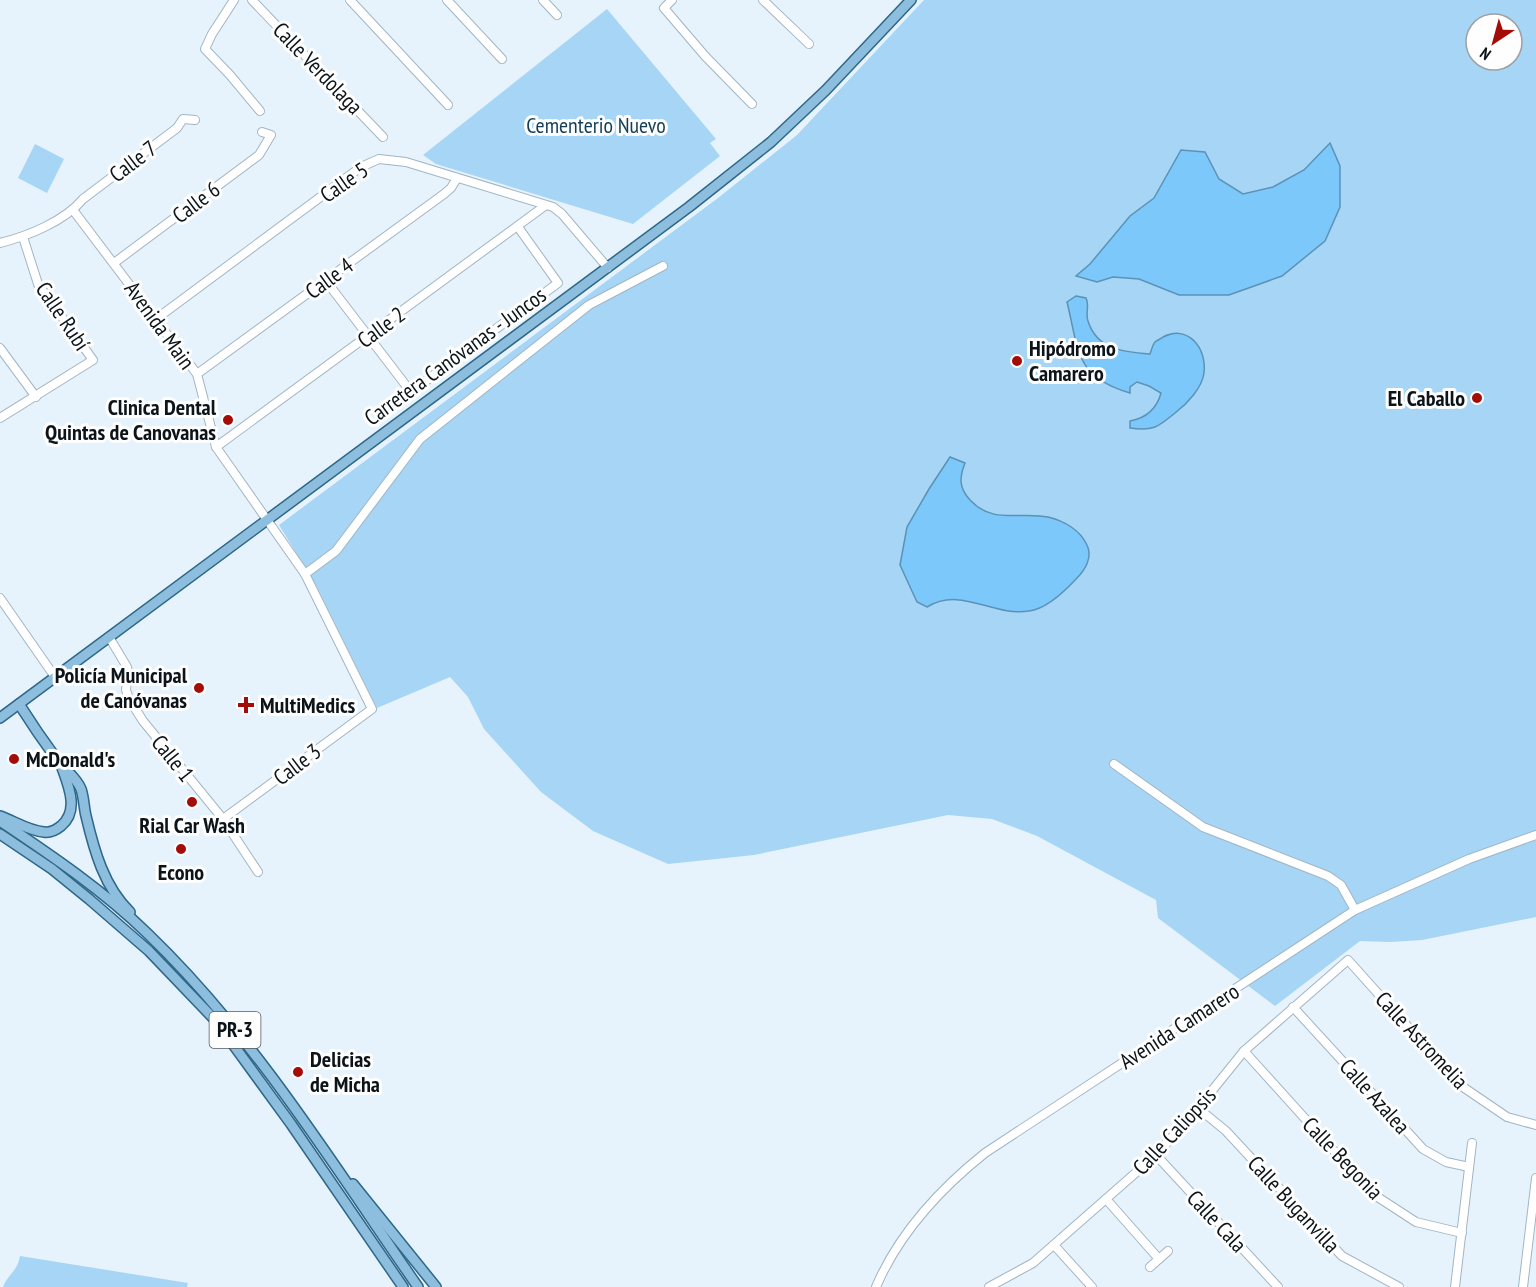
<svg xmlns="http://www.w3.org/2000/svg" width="1536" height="1287" font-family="'PT Sans Narrow',sans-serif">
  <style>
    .green { fill: #a6d5f6; fill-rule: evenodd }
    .water { fill: #7dc8fa; stroke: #5b92b6; stroke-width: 1.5 }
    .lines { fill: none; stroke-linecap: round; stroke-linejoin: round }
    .minor-casing { stroke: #a1b5c3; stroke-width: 10 }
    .major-casing { stroke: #2e6789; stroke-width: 12 }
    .minor { stroke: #fff; stroke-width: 8 }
    .major { stroke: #8dbedd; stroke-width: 9 }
    .poi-dot { fill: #a30c07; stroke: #fefefe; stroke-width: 2 }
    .labels { text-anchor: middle; stroke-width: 6; stroke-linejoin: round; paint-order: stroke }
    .shield { fill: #fefefe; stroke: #555a5e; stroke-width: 1.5 }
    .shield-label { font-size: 21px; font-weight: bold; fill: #0c1419 }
    .street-label { font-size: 22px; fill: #0c1419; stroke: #fefefe }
    .park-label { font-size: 22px; fill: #143e58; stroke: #fefefe }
    .poi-label { font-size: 22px; font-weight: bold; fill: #0c1419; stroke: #fefefe; text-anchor: start }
  </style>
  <rect width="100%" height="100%" fill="#e7f3fc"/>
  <g class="green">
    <path d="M924 0H1536V917L1422 940 1390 942 1360 941 1275 1006 1158 918 1156 900 1037 836 992 819 948 815 754 855 668 864 593 831 541 792 484 729 468 697 450 677 377 708 317 587 279 525 718 198 797 135ZM1476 24H1512V60H1476Z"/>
    <polygon points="607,9 716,139 710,143 720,156 633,224 436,164 423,155"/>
    <polygon points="35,144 64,159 47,193 18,178"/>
    <path d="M20 1256 188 1283 187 1287H3C9 1273 17 1272 20 1256Z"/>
  </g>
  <g class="water">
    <polygon points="1330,143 1340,166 1340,207 1325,241 1282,276 1229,295 1179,295 1139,279 1113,277 1097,282 1076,276 1090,264 1130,216 1154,198 1181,150 1205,152 1219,179 1243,194 1273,187 1304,170"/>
    <path d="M1076 296 1086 298C1090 306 1085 313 1088 321 1097 350 1124 352 1150 354 1151 351 1153 344 1155 342 1157 340 1161 339 1163 337 1188 324 1207 348 1204 373 1202 388 1187 404 1175 413 1157 428 1153 431 1130 428V421C1146 418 1157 408 1161 393L1149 386 1137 382 1130 387V393C1075 377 1079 351 1067 302Z"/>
    <path d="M950 457 965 463C959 478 959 488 970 500 993 525 1020 511 1048 517 1064 521 1080 530 1087 545 1093 557 1085 570 1077 578 1065 591 1047 609 1029 611 993 617 961 586 927 607L917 602 900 565 907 527 929 489Z"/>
  </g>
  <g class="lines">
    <defs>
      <g id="minor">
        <polyline points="234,0 212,34 205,49 230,75 260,111"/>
        <polyline points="252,0 383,137"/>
        <polyline points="350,0 448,105"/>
        <polyline points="447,0 502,59"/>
        <polyline points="543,0 557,15"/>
        <polyline points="672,0 664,8 705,56 752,104"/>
        <polyline points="763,0 809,44"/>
        <polyline points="73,210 197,374 216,447 305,574 372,709 223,819"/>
        <path d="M0 243C28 236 65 221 83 199L177 128 183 119 195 120"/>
        <polyline points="114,263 259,155 271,135 262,132"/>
        <polyline points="326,281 411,392 558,283 518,227"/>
        <polyline points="156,319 361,167 379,159 406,162 553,207 562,214 608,268"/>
        <polyline points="0,348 36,397"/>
        <polyline points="197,374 444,194 451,188 457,178"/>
        <polyline points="0,418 93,360 38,284 23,237"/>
        <polyline points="216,447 546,205"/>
        <polyline points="305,574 336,551 420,439 589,305 663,266"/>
        <polyline points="0,598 55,677"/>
        <polyline points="109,637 127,667 128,673 126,690 129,699 143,721 223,819 258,872"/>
        <polyline points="1114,764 1203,827 1328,876 1341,885 1355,910"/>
        <polyline points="1293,1007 1423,1149 1446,1162 1469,1167"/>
        <polyline points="1244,1051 1373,1194 1416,1222 1462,1233"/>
        <polyline points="1198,1108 1226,1131 1342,1256 1399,1287"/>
        <polyline points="1156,1155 1278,1287"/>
        <polyline points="1106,1199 1159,1259"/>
        <polyline points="1054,1245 1092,1287"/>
        <polyline points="1150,1267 1168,1251"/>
        <path d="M876 1287C899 1233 940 1189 985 1153L1355 910 1469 859 1536 835"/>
        <polyline points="989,1287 1033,1263 1156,1155 1198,1108 1244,1051 1348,960 1460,1085 1507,1117 1536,1125"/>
        <polyline points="1455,1287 1472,1143"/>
        <polyline points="1523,1287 1536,1178"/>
      </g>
      <g id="major">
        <path d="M19 704C31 723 44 742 58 761 66 771 76 777 81 789 84 798 84 808 86 816 94 850 104 887 130 912"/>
        <polyline points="0,718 689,207 771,142 826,90 911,0"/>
        <path d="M0 816C14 821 29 831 44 832 50 833 56 830 61 826 80 810 68 785 61 765"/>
        <path d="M0 821C51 855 104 891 148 934 255 1037 334 1166 418 1287"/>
        <polyline points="0,834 52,869 89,899 149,951 216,1021 291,1124 403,1287"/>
        <polyline points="353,1184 436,1287"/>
      </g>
    </defs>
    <use href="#minor" class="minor-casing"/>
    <use href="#major" class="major-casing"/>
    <use href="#minor" class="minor"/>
    <use href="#major" class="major"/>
  </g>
  <g class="poi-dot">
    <circle cx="1017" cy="361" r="6"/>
    <circle cx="1477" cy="398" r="6"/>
    <circle cx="228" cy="420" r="6"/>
    <circle cx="199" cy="688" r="6"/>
    <path d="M243 696h6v6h6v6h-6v6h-6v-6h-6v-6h6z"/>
    <circle cx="14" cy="759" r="6"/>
    <circle cx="192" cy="802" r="6"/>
    <circle cx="181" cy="849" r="6"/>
    <circle cx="298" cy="1072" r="6"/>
  </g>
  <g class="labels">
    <rect class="shield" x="209.5" y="1012" width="51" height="36" rx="4.5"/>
    <g class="shield-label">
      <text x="235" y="1037">PR-3</text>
    </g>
    <g class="street-label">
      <text transform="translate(318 68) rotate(46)" y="8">Calle Verdolaga</text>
      <text transform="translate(133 161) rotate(-37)" y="8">Calle 7</text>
      <text transform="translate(344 182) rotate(-35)" y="8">Calle 5</text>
      <text transform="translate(196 202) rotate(-37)" y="8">Calle 6</text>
      <text transform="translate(329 278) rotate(-36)" y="8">Calle 4</text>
      <text transform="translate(63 316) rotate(56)" y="8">Calle Rubí</text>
      <text transform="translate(160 325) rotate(54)" y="8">Avenida Main</text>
      <text transform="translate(381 327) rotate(-36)" y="8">Calle 2</text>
      <text transform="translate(455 356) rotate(-36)" y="8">Carretera Canóvanas - Juncos</text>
      <text transform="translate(173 758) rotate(51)" y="8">Calle 1</text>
      <text transform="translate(297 764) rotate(-37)" y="8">Calle 3</text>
      <text transform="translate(1179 1026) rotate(-33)" y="8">Avenida Camarero</text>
      <text transform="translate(1422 1040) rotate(47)" y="8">Calle Astromelia</text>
      <text transform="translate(1375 1096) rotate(48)" y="8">Calle Azalea</text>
      <text transform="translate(1174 1131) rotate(-47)" y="8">Calle Caliopsis</text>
      <text transform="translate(1343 1158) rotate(46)" y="8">Calle Begonia</text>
      <text transform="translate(1294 1204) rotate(47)" y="8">Calle Buganvilla</text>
      <text transform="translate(1217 1221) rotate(47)" y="8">Calle Cala</text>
    </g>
    <g class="park-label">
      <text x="596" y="133">Cementerio Nuevo</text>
    </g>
    <g class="poi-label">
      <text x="1029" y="356">Hipódromo<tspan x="1029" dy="25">Camarero</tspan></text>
      <text x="1465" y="406" text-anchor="end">El Caballo</text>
      <text x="216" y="415" text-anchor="end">Clinica Dental<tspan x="216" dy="25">Quintas de Canovanas</tspan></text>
      <text x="187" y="683" text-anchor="end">Policía Municipal<tspan x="187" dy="25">de Canóvanas</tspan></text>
      <text x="260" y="713">MultiMedics</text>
      <text x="26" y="767">McDonald's</text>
      <text x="192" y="833" text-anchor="middle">Rial Car Wash</text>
      <text x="181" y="880" text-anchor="middle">Econo</text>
      <text x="310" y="1067">Delicias<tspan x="310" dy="25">de Micha</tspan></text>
    </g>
  </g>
  <g transform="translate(1494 42) rotate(216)"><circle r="28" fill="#fefefe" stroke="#9da0a2" stroke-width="1.5"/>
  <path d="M0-4.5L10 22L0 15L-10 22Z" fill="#a30c07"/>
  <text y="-9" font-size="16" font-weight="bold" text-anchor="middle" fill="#0c1419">N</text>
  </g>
</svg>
